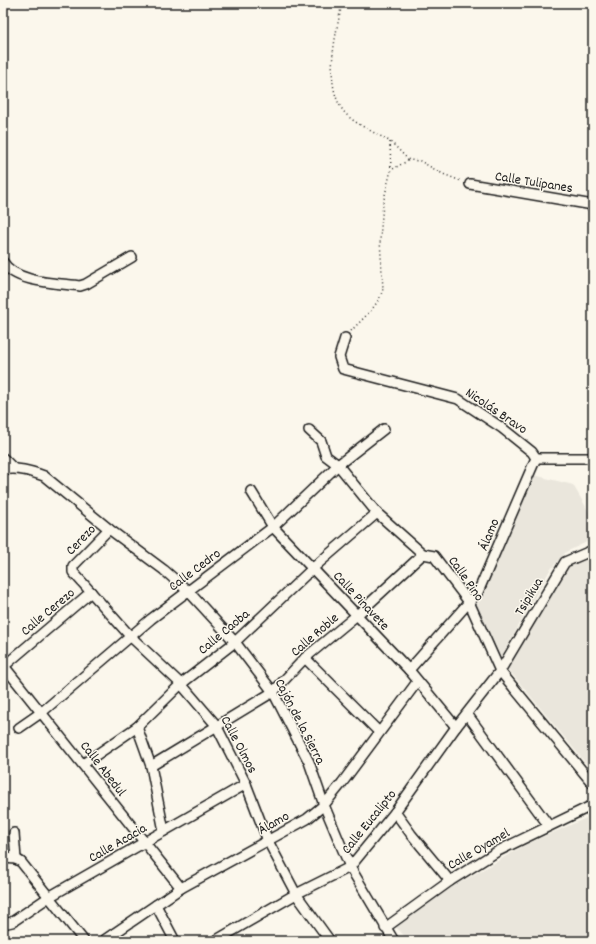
<svg xmlns="http://www.w3.org/2000/svg" width="596" height="944" font-family="Dekko,sans-serif">
  <style>
    .built { fill: #eae6dc }
    .lines { fill: none; stroke-linecap: round; stroke-linejoin: round }
    .minor-casing { stroke: #1c1c1c; stroke-width: 12 }
    .path { stroke: #1c1c1c; stroke-width: 1.5; stroke-dasharray: 1 3; stroke-linecap: butt }
    .minor { stroke: #fbf7ec; stroke-width: 9 }
    .labels { text-anchor: middle; stroke-width: 3; stroke-linejoin: round; paint-order: stroke }
    .street-label { font-size: 14px; fill: #1c1c1c; stroke: #fbf7ec }
  </style>
  <rect width="100%" height="100%" fill="#fbf7ec"/>
  <filter id="ink" filterUnits="userSpaceOnUse"><feTurbulence type="fractalNoise" baseFrequency=".025" numOctaves="2"/><feDisplacementMap in="SourceGraphic" scale="8" xChannelSelector="R" yChannelSelector="G"/><feConvolveMatrix kernelMatrix="1 2 1 2 8 2 1 2 1" color-interpolation-filters="sRGB"/></filter>
  <g filter="url(#ink)">
    <g class="built">
      <polygon points="534,475 573,485 593,519 593,539 566,552 550,570 501,657 477,606"/>
      <polygon points="593,556 593,772 508,669 569,565"/>
      <polygon points="593,815 593,941 409,941 396,927 440,894 527,844"/>
    </g>
    <g class="lines">
      <defs>
        <g id="minor">
          <polyline points="470,184 593,205"/>
          <path d="M3 262C15 283 58 283 80 286L86 284 132 257"/>
          <polyline points="345,338 339,357 343,369 458,399 502,428 532,452 536,458"/>
          <polyline points="309,430 321,441 326,456 338,465 377,513 423,554 434,556 469,602 500,671 593,784"/>
          <polyline points="3,458 13,468"/>
          <polyline points="536,458 593,458"/>
          <path d="M3 470C17 467 30 471 44 476L109 529 164 570 189 592 235 642 273 692 309 762 324 805 350 867 394 941"/>
          <polyline points="251,491 273,527 409,670 456,727"/>
          <polyline points="109,529 73,566 73,572 130,636 181,684 216,725 246,784 268,841 296,894 330,941"/>
          <polyline points="305,658 379,732"/>
          <polyline points="4,666 181,888"/>
          <polyline points="3,667 91,592"/>
          <polyline points="409,670 478,592 536,458"/>
          <polyline points="467,714 549,826"/>
          <polyline points="137,727 151,766 164,831"/>
          <polyline points="19,728 42,712 151,619 273,527 338,465 384,429"/>
          <polyline points="83,764 137,727 181,684 235,642 313,568 377,513"/>
          <polyline points="151,766 273,692 305,658 357,615 423,554"/>
          <polyline points="395,812 411,834 450,881"/>
          <polyline points="14,833 16,859"/>
          <polyline points="3,858 16,859"/>
          <polyline points="16,859 21,862 84,941"/>
          <polyline points="156,905 175,941"/>
          <polyline points="3,924 12,922 49,897 246,784"/>
          <polyline points="385,928 450,881 498,851 593,805"/>
          <polyline points="103,941 181,888 307,819 324,805 342,783 417,682"/>
          <polyline points="215,941 296,894 350,867 395,812 456,727 500,671 565,562 593,550"/>
        </g>
      </defs>
      <use href="#minor" class="minor-casing"/>
      <g class="path">
        <path d="M342 3C336 35 320 91 349 117 361 127 376 133 389 141 396 146 402 154 409 160L420 161 443 174 461 181"/>
        <polyline points="390,142 391,170"/>
        <path d="M351 331C363 318 378 307 383 289L380 240 383 203 391 170 409 160"/>
      </g>
      <use href="#minor" class="minor"/>
    </g>
  </g>
  <g class="labels">
    <g class="street-label">
      <text transform="translate(534 181) rotate(9)" y="5">Calle Tulipanes</text>
      <text transform="translate(497 410) rotate(34)" y="5">Nicolás Bravo</text>
      <text transform="translate(488 534) rotate(-67)" y="5">Álamo</text>
      <text transform="translate(80 539) rotate(-46)" y="5">Cerezo</text>
      <text transform="translate(194 569) rotate(-37)" y="5">Calle Cedro</text>
      <text transform="translate(467 578) rotate(55)" y="5">Calle Pino</text>
      <text transform="translate(528 596) rotate(-59)" y="5">Tsipikua</text>
      <text transform="translate(362 600) rotate(47)" y="5">Calle Pinavete</text>
      <text transform="translate(47 611) rotate(-40)" y="5">Calle Cerezo</text>
      <text transform="translate(223 631) rotate(-40)" y="5">Calle Caoba</text>
      <text transform="translate(314 634) rotate(-41)" y="5">Calle Roble</text>
      <text transform="translate(301 721) rotate(63)" y="5">Cajón de la Sierra</text>
      <text transform="translate(240 744) rotate(62)" y="5">Calle Olmos</text>
      <text transform="translate(104 768) rotate(52)" y="5">Calle Abedul</text>
      <text transform="translate(368 821) rotate(-51)" y="5">Calle Eucalipto</text>
      <text transform="translate(273 822) rotate(-30)" y="5">Álamo</text>
      <text transform="translate(117 842) rotate(-30)" y="5">Calle Acacia</text>
      <text transform="translate(478 848) rotate(-30)" y="5">Calle Oyamel</text>
    </g>
  </g>
  <rect width="596" height="944" fill="none" stroke="#fbf7ec" stroke-width="16"/>
  <rect x="8" y="8" width="580" height="928" fill="none" stroke="#1c1c1c" stroke-width="1.5" filter="url(#ink)"/>
</svg>
